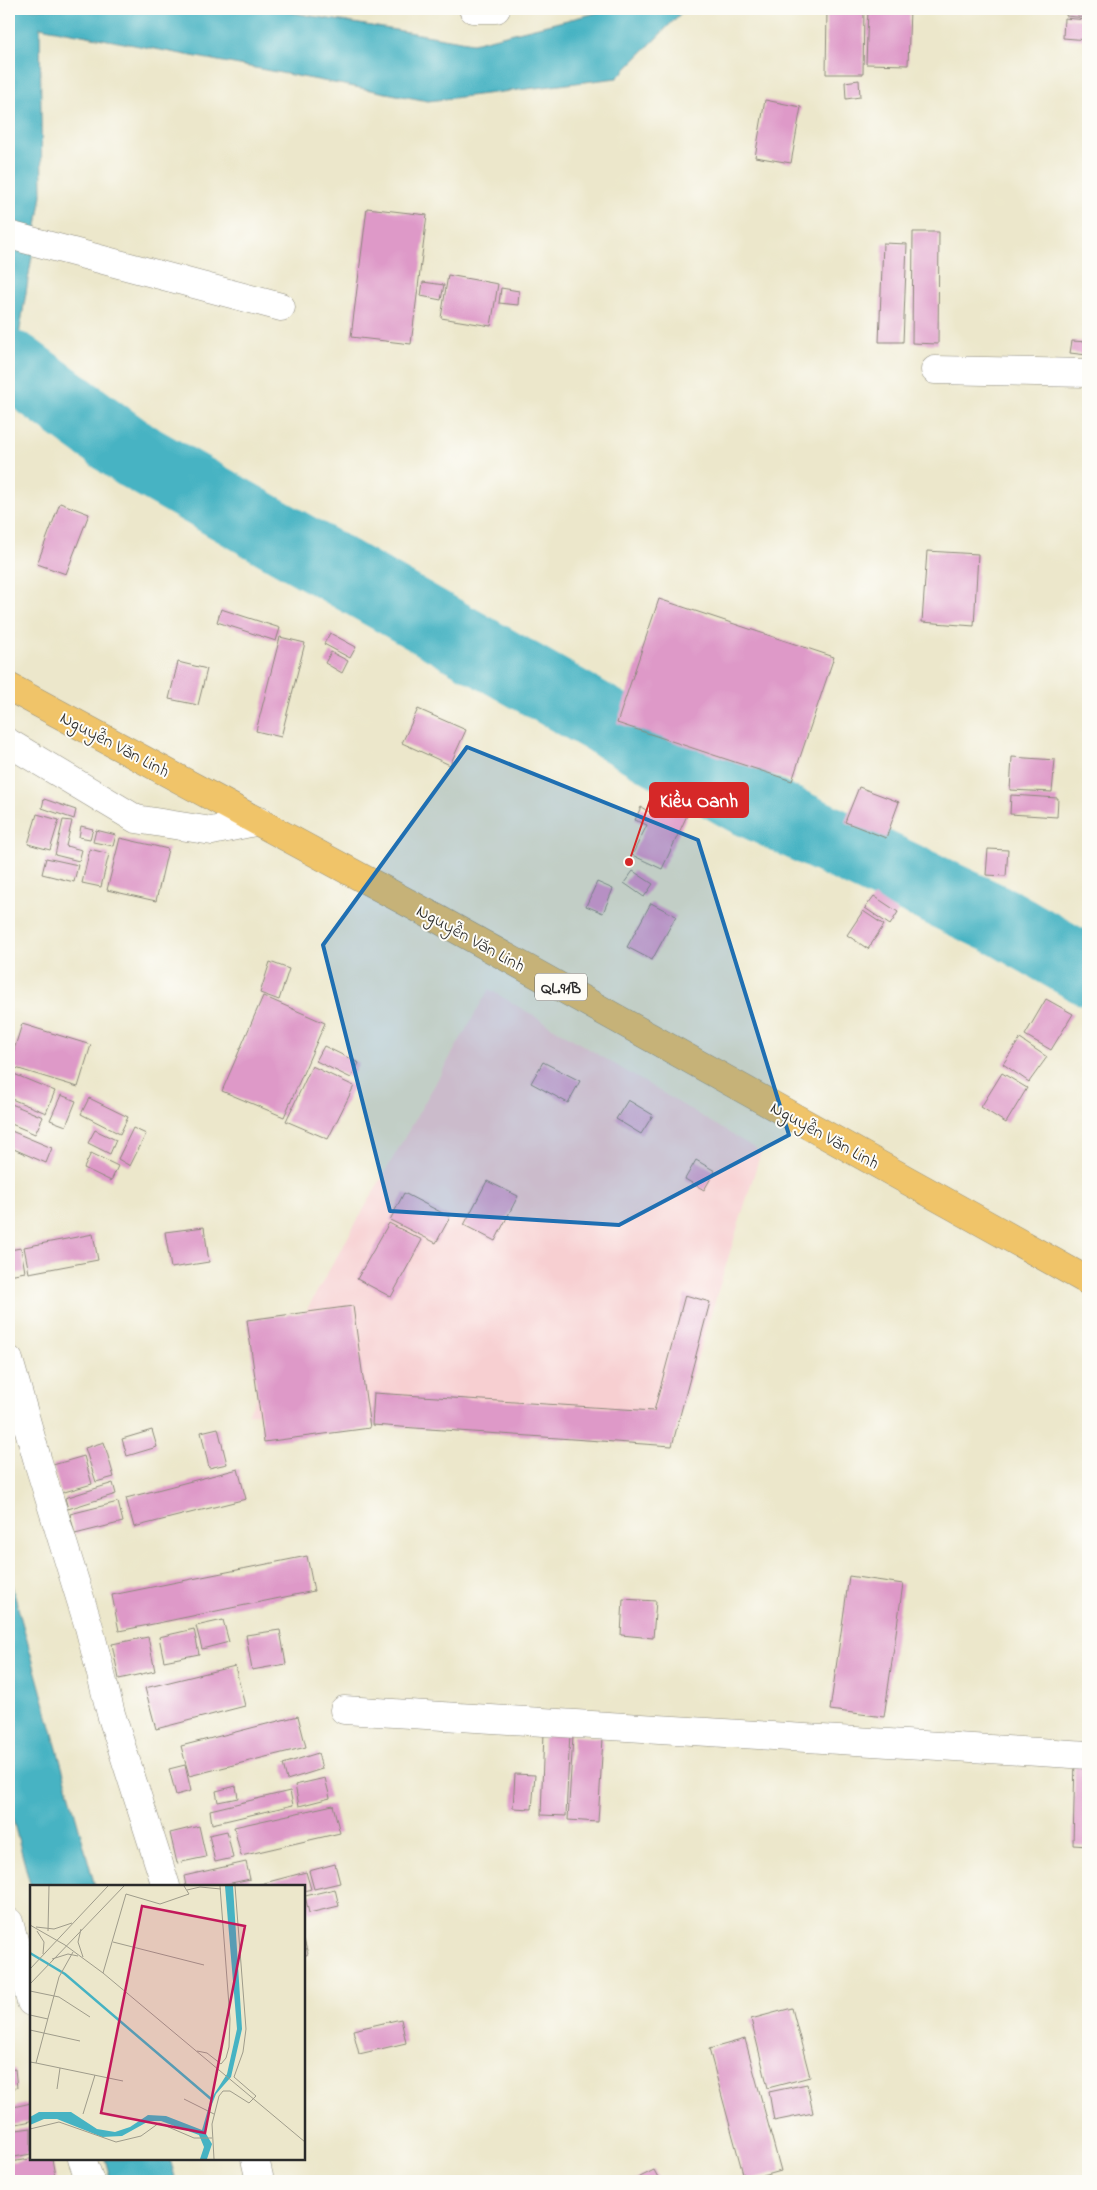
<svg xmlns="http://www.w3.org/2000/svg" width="1097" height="2190" font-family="'Indie Flower',sans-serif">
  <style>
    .built { fill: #f7cfd1 }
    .water { fill: #46b3c3; stroke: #386f77 }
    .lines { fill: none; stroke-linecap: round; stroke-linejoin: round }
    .river { stroke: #46b3c3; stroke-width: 69 }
    .building { fill: #de99c8 }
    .minor-casing { stroke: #8c897b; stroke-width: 29 }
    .highway-casing { stroke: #8c897b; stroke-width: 29 }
    .minor { stroke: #fff; stroke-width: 28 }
    .highway { stroke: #f0c469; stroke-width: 28 }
    .marked { fill: #1f6fb2; fill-opacity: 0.2; stroke: #1f6fb2; stroke-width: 4; stroke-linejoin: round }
    .labels { text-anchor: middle; stroke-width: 4; stroke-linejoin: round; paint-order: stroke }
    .shield { fill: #fdfcf7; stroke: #6a6a68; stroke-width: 1 }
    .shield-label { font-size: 16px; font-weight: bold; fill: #2b2b2b }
    .street-label { font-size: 18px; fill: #2b2b2b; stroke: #fdfcf7 }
    .inset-river { fill: none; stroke: #46b3c3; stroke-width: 2.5 }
    .inset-road { fill: none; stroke: #9f9c8b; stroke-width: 1 }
    .view { fill: #c2185b; fill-opacity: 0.15; stroke: #c2185b; stroke-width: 2.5 }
    .inset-edge { fill: none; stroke: #2b2b2b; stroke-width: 2.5 }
    .leader { fill: none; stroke: #d62828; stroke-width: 2 }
    .callout-dot { fill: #d62828; stroke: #fdfcf7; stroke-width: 2 }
    .callout { fill: #d62828; stroke: #d62828; stroke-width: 2 }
    .callout-label { font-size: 19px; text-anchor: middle; font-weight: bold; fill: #fff }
  </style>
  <rect width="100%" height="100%" fill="#fdfcf7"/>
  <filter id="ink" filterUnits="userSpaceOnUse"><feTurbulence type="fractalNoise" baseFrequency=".02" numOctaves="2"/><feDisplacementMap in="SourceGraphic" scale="10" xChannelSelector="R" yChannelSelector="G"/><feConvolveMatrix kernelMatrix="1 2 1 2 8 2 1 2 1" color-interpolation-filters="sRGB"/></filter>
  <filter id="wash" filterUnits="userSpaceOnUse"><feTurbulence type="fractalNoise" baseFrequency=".0096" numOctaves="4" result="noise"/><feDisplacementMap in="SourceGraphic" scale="20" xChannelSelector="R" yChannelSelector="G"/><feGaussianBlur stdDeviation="1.12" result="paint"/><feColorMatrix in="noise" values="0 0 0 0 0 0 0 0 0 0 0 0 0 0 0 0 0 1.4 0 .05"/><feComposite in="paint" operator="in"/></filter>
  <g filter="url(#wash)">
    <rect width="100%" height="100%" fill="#ece7cb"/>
    <polygon class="built" points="489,989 761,1152 671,1443 248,1413"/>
    <g class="water">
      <polygon points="9,9 270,9 473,43 600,12 604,9 685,9 617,78 428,101 40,27 42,195 14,366 9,384"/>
      <polygon points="9,1575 95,1886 31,1888 9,1805"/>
      <polygon points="105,2159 170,2159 176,2181 111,2181"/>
    </g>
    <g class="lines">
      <polyline class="river" points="14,366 135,455 742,799 1006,924 1088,971"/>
    </g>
    <g id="blocks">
      <g class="building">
        <polygon points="827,9 864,9 863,74 826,74"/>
        <polygon points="868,9 910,9 908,65 866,64"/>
        <polygon points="1067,9 1088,9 1088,18 1066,16"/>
        <polygon points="1064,18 1088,20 1088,40 1063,38"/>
        <polygon points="859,80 860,97 846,99 845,82"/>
        <polygon points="765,100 801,107 791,163 755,157"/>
        <polygon points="367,208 427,215 411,344 351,337"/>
        <polygon points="913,232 939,232 938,344 912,343"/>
        <polygon points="883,243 907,244 903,342 879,342"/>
        <polygon points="448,275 498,284 491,326 441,318"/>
        <polygon points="423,282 444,285 441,300 421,296"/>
        <polygon points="501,288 519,291 518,305 499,303"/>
        <polygon points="1072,341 1088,342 1087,355 1070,353"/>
        <polygon points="60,503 89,514 66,574 37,564"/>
        <polygon points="927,551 978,554 974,626 922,622"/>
        <polygon points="659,599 834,657 792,781 617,723"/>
        <polygon points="221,609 280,628 276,641 217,622"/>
        <polygon points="330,633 356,647 350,658 324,644"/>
        <polygon points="280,637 305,643 281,737 256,731"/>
        <polygon points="331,652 348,661 342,673 325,663"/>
        <polygon points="178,662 207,669 198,705 169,699"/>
        <polygon points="418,709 466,730 450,765 402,743"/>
        <polygon points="1012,757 1055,760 1052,792 1010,790"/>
        <polygon points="859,787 899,802 886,838 845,822"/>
        <polygon points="660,795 690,809 662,869 632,855 647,825 635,820 641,807 651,813"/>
        <polygon points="1011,795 1058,798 1057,817 1010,814"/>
        <polygon points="44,799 76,810 74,819 42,808"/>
        <polygon points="37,814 59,820 50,850 28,844"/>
        <polygon points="63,820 72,821 66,846 82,850 79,861 55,855"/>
        <polygon points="81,826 93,829 90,839 79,837"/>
        <polygon points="96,830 116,835 113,846 93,842"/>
        <polygon points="120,838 168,849 156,901 107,890"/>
        <polygon points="90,849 109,854 101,887 82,883"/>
        <polygon points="988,849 1008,850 1006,876 986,875"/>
        <polygon points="46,858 78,865 74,882 42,874"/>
        <polygon points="633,871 653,884 644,897 624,883"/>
        <polygon points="597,882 613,889 603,913 586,906"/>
        <polygon points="874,896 898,912 890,925 865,908"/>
        <polygon points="651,903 676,916 652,960 627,947"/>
        <polygon points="863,911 884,925 868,949 847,935"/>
        <polygon points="270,962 289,969 279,1000 260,993"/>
        <polygon points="263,996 325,1023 284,1117 222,1091"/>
        <polygon points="1046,999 1073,1014 1051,1050 1025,1035"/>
        <polygon points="22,1024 91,1045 78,1087 9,1066"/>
        <polygon points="1020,1039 1047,1057 1029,1082 1003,1064"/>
        <polygon points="324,1046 359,1063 351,1078 316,1061"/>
        <polygon points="543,1062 580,1081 568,1103 531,1083"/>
        <polygon points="312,1066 354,1086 328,1139 286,1121"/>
        <polygon points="1002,1073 1027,1088 1006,1123 981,1107"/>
        <polygon points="14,1074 55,1091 46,1113 9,1098 9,1086"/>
        <polygon points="61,1095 76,1101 66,1126 50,1120"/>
        <polygon points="89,1098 128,1117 120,1134 81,1114"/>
        <polygon points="628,1100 653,1115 641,1134 616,1119"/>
        <polygon points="9,1103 43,1117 35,1134 9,1123"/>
        <polygon points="133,1128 146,1134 130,1166 118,1159"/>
        <polygon points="9,1130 52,1148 46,1163 9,1147"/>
        <polygon points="95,1130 116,1140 110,1154 88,1143"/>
        <polygon points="91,1153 118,1166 111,1181 84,1168"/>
        <polygon points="696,1160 715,1171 704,1190 685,1179"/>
        <polygon points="487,1181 518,1196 495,1241 464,1225"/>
        <polygon points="404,1193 450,1217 436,1243 390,1220"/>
        <polygon points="389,1223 422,1240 391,1297 357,1279"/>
        <polygon points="204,1227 209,1262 171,1268 165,1232"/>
        <polygon points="93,1234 98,1260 29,1273 24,1247"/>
        <polygon points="21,1248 25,1272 9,1275 9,1250"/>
        <polygon points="685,1295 710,1302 672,1446 372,1425 374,1393 654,1411"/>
        <polygon points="353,1306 370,1428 264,1442 247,1320"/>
        <polygon points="218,1428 227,1464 209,1468 201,1432"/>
        <polygon points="152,1430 157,1447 127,1456 122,1439"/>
        <polygon points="104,1442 114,1477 96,1482 85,1448"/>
        <polygon points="84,1456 92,1484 61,1493 53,1465"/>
        <polygon points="238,1469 246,1499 134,1527 126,1498"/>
        <polygon points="113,1483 116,1494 68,1509 65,1498"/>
        <polygon points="118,1502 123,1522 75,1534 70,1514"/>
        <polygon points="307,1556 314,1591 119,1631 112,1595"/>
        <polygon points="849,1576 903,1584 884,1717 830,1710"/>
        <polygon points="623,1599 656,1601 653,1638 621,1635"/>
        <polygon points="223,1620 229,1642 202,1649 196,1626"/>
        <polygon points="194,1629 199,1654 164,1661 159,1637"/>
        <polygon points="280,1630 286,1664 252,1670 246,1635"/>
        <polygon points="148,1637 155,1671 119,1679 112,1644"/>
        <polygon points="235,1666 245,1706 156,1729 145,1688"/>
        <polygon points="298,1716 306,1747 189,1776 181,1746"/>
        <polygon points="544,1732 570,1733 566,1816 541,1815"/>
        <polygon points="573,1736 603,1738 598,1822 568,1820"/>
        <polygon points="318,1753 322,1769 287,1780 283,1764"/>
        <polygon points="1075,1758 1088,1758 1088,1846 1073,1845"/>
        <polygon points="185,1765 191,1791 176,1795 169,1769"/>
        <polygon points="515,1774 535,1775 532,1809 513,1808"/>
        <polygon points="325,1778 330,1798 299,1806 295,1785"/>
        <polygon points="236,1786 238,1798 218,1802 216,1791"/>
        <polygon points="290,1791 293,1805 212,1824 210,1810"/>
        <polygon points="333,1805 340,1833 241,1856 234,1827"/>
        <polygon points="199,1826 206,1857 177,1863 170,1833"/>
        <polygon points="227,1831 233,1858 215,1862 209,1835"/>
        <polygon points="246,1862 250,1879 217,1886 186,1886 184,1876"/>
        <polygon points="335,1864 340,1883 314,1889 309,1871"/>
        <polygon points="306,1872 311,1889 304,1891 304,1886 253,1886"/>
        <polygon points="335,1889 339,1906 309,1913 305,1896"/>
        <polygon points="304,1940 308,1954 304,1956"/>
        <polygon points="792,2008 810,2077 768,2088 751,2019"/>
        <polygon points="401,2019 406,2043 359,2054 353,2030"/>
        <polygon points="745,2039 781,2171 745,2181 709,2049"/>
        <polygon points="15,2069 17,2088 9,2089 9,2070"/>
        <polygon points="807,2084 813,2113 774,2121 769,2092"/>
        <polygon points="31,2103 31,2121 12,2125 9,2108"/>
        <polygon points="31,2128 31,2154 9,2158 9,2131"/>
        <polygon points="31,2159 52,2159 56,2181 9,2181 9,2162"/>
        <polygon points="654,2170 660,2181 632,2181"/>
      </g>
    </g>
  </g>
  <g filter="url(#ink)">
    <use href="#blocks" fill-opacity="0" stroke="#8c897b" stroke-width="1"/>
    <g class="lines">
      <defs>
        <g id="minor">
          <polyline points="473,9 496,9"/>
          <polyline points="9,235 281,307"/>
          <polyline points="935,370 1088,373"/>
          <polyline points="9,743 136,819 212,831 259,821"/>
          <polyline points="9,1360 38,1462 89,1627 111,1714 166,1886"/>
          <polyline points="344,1710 1088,1755"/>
          <polyline points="9,1922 31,2002"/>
          <polyline points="82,2159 90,2181"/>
          <polyline points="255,2159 260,2181"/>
        </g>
        <polyline id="highway" points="9,687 438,919 1088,1281"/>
      </defs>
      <use href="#minor" class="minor-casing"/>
      <use href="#highway" class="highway-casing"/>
      <use href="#minor" class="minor"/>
      <use href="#highway" class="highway"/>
    </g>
  </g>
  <path class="marked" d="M467 747 698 840 789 1135 619 1225 390 1211 323 945Z"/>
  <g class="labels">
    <rect class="shield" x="535" y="973.5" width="52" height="27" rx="4"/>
    <g class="shield-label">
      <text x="561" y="993">QL.91B</text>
    </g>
    <g class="street-label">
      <text transform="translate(115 744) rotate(28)" y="6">Nguyễn Văn Linh</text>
      <text transform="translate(471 938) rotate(29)" y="6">Nguyễn Văn Linh</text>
      <text transform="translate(825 1135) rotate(29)" y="6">Nguyễn Văn Linh</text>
    </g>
  </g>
  <g transform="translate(30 1885)">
    <rect width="275" height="275" fill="#ece7cb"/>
    <path d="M195 1H203L212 144 201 192 186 209 177 232 175 247 182 259 177 274H170L174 262 169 250 131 236H119L92 251 72 252 27 234H14L0 240V232L9 227H41L67 244 85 247 100 242 118 230 136 231 172 245 181 214 197 189 207 144Z" fill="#46b3c3"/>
    <path class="inset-river" d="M0 68 35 89 181 214"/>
    <path class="inset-road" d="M157 5 170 2 191 4M0 40 35 60 73 88 275 257M6 42 24 44 42 38M51 44 48 57 53 72M7 46 14 57 13 69M18 46 19 1M83 57 174 80M22 74 38 69 48 71M0 84 78 1M73 88 96 9 130 19 159 9 154 1M0 99 94 1M0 106 29 112 60 132M0 130 18 134M0 145 50 156M167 166 177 168 191 179 196 173 199 162 200 134 190 1M0 177 6 178 29 92 43 67M6 178 93 196M27 204 30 183M154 214 184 229M53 229 65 190M0 244 29 237 86 257 111 251 129 238 164 253H182M184 274 182 239 189 211 193 206H200L219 218 226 211 204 192 213 167 216 144 205 1"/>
    <path class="view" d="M112 21 215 41 175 248 71 228Z"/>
    <rect width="275" height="275" class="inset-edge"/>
  </g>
  <path class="leader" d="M629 862L650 800"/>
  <circle class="callout-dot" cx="629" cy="862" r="5"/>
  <rect class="callout" x="650" y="783" width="98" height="34" rx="5"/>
  <g class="callout-label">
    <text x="699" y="807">Kiều Oanh</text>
  </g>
  <rect width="1097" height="2190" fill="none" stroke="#fdfcf7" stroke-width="30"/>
</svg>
